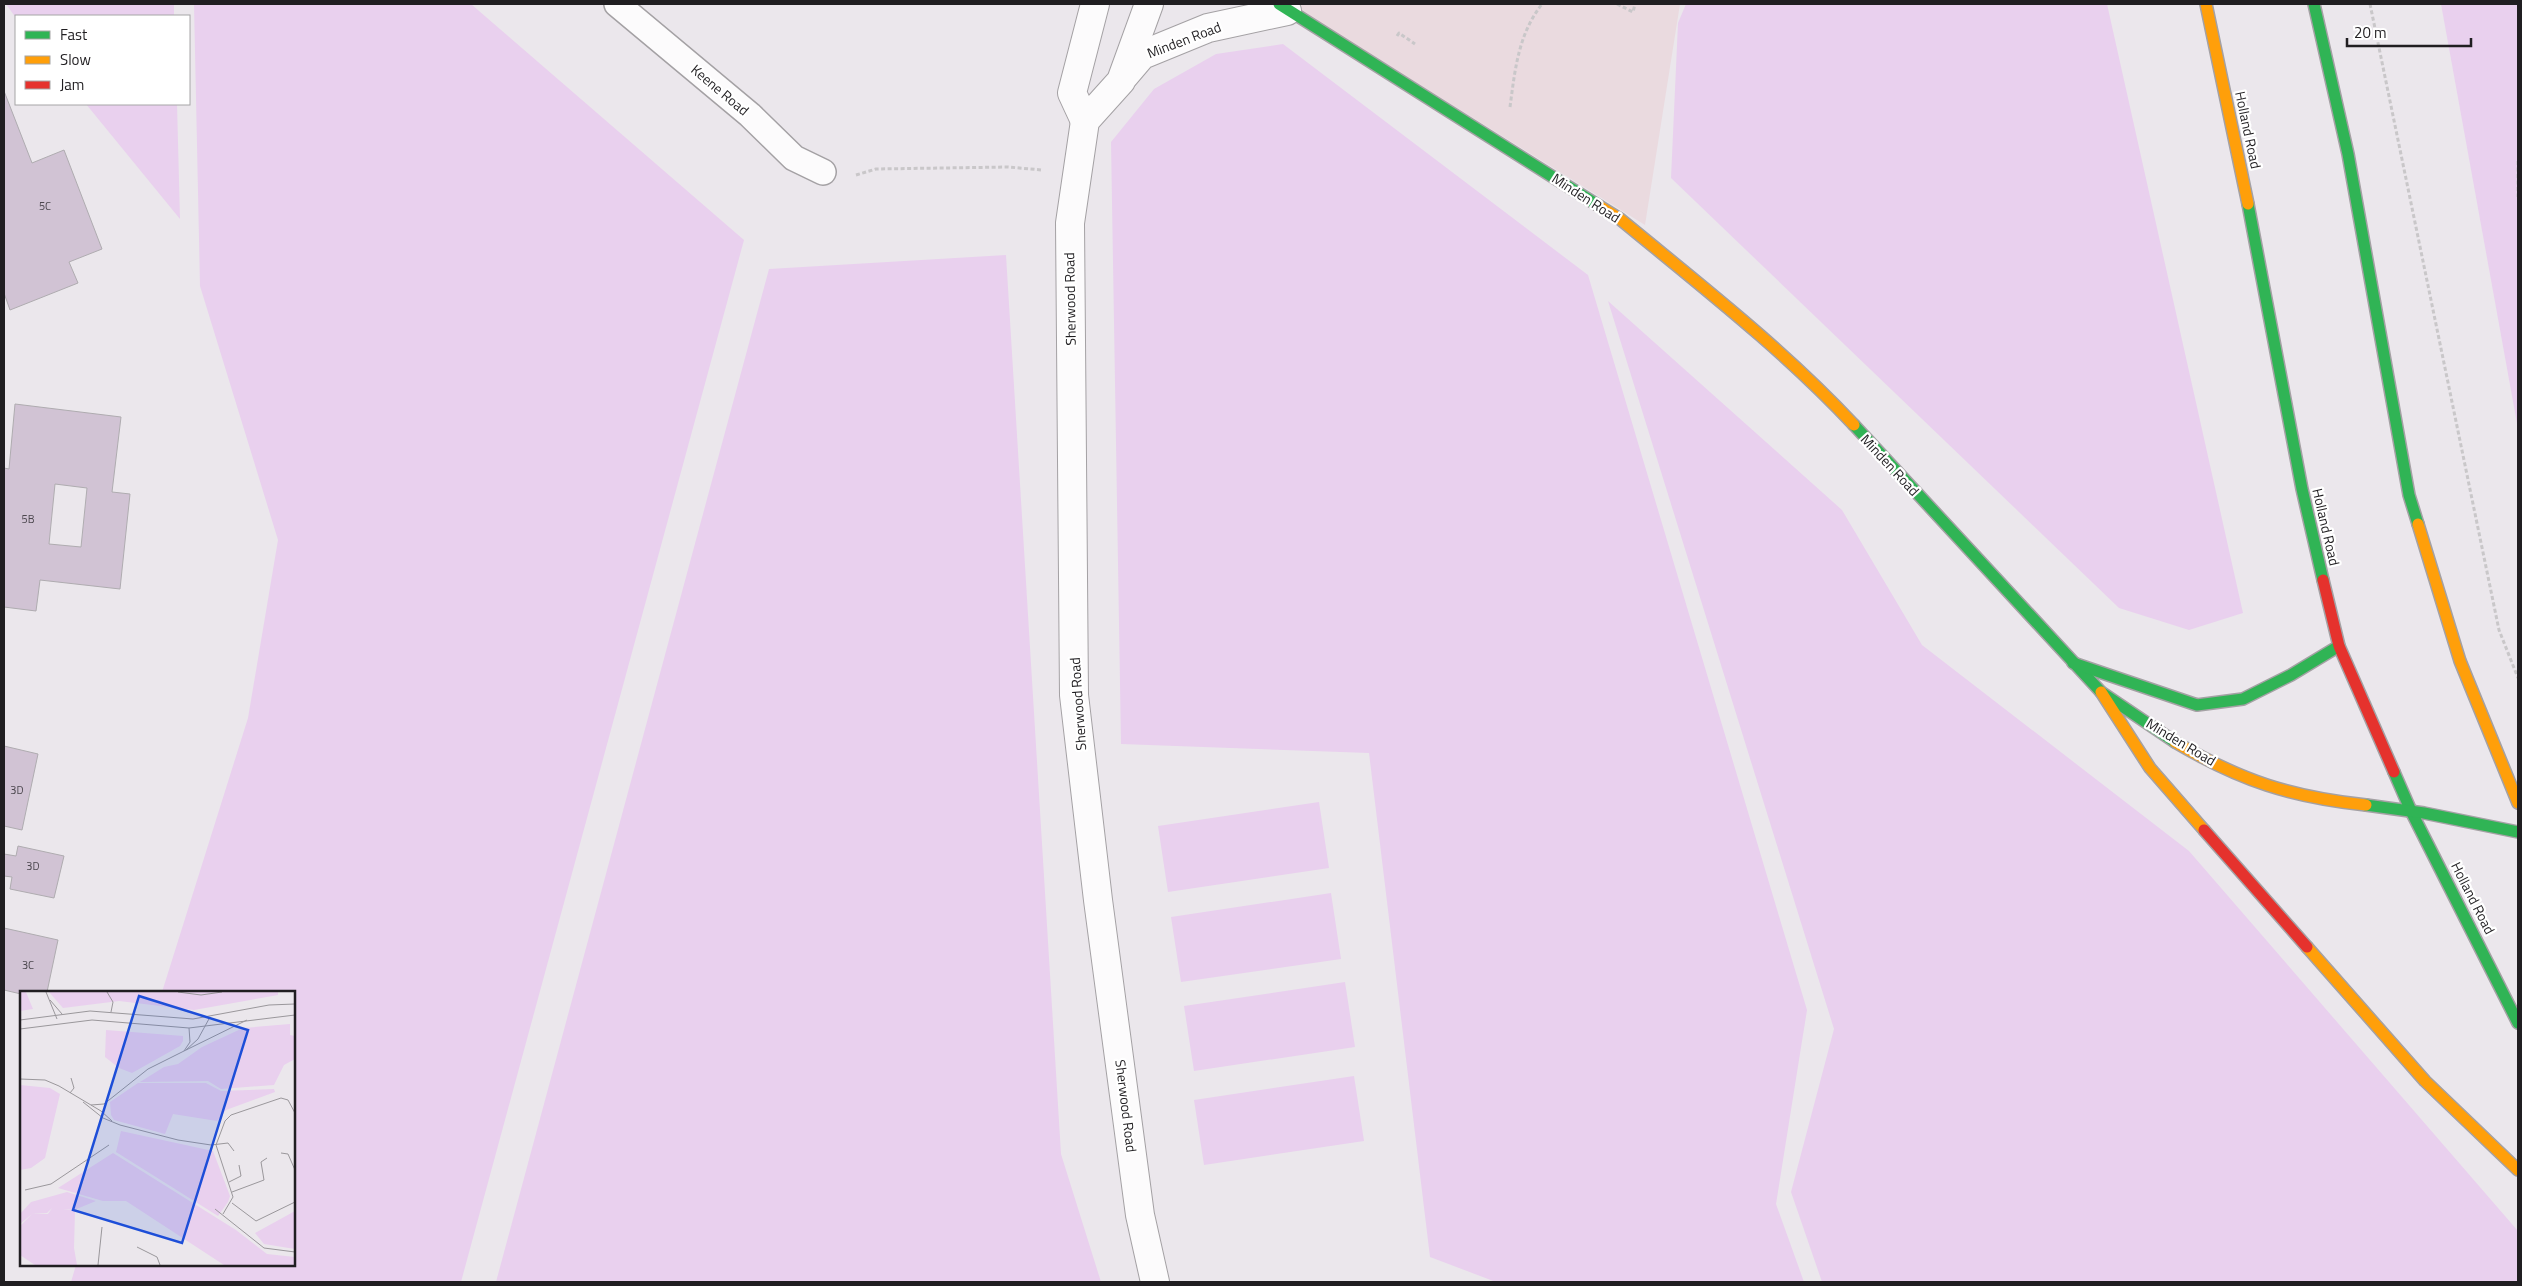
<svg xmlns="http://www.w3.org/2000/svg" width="2522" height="1286" font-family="'Titillium Web',sans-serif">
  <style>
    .commercial { fill: #eadadf }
    .green { fill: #e9d0ee }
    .building { fill: #d1c3d4; stroke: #afacb0; fill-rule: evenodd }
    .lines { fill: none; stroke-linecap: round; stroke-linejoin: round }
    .lane-casing { stroke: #a4a1a4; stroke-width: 28 }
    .street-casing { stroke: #a4a1a4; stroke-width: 30 }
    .fast-casing { stroke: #a4a1a4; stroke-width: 14 }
    .slow-casing { stroke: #a4a1a4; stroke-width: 14 }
    .jam-casing { stroke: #a4a1a4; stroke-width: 14 }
    .path { stroke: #c9c7c9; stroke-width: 3; stroke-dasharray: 4 2.5; stroke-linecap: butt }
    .lane { stroke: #fcfbfc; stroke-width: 25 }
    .street { stroke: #fcfbfc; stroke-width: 28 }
    .fast { stroke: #30b455; stroke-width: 11 }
    .slow { stroke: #ff9f0a; stroke-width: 11 }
    .jam { stroke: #e5322d; stroke-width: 11 }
    .labels { text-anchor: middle; stroke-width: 4.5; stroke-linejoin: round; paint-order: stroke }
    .number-label { font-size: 11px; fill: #4c474e }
    .street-label { font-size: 14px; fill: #201e21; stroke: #fff }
    .inset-road { fill: none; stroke: #9a979b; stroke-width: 1 }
    .view { fill: #1d4ed8; fill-opacity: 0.15; stroke: #1d4ed8; stroke-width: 2.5 }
    .inset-edge { fill: none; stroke: #201e21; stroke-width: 2.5 }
  </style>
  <rect width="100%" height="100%" fill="#ebe7ec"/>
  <polygon class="commercial" points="1290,4 1680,4 1645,225"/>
  <g class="green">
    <polygon points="6,4 174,4 174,16 16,16 16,18"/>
    <polygon points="194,4 471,4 744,240 461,1282 71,1282 76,1265 294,1265 294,992 162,992 248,718 278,540 200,286"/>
    <polygon points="1686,4 2107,4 2243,613 2189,630 2119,608 1671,178 1678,23"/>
    <polygon points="2441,4 2518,4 2518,429"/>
    <polygon points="1283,44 1588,275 1807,1010 1776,1204 1804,1282 1496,1282 1430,1257 1369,753 1121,744 1111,142 1154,89 1216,54"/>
    <polygon points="86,104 177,104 180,219"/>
    <polygon points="1006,255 1061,1154 1101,1282 496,1282 769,269"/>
    <polygon points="1608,301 1842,510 1922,645 2189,851 2518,1231 2518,1282 1822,1282 1791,1192 1834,1029"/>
    <polygon points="1319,802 1329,868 1168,892 1158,826"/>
    <polygon points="1331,893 1341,959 1181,982 1171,917"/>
    <polygon points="1345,982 1355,1047 1194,1071 1184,1006"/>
    <polygon points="1354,1076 1364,1141 1204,1165 1194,1100"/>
  </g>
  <g class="building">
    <polygon points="4,91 32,163 64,150 102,249 69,262 78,283 10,310 4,293"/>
    <path d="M15 404 121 417 112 492 130 494 120 589 40 580 36 611 4 607V468L9 469ZM55 484 87 488 81 547 49 544Z"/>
    <polygon points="4,746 38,754 22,830 4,826"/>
    <polygon points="18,846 64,856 54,898 10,889 12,877 4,876 4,854 16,856"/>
    <polygon points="4,928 58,940 47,992 21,994 4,990"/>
  </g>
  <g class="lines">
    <defs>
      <polyline id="lane" points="617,4 750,115 794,158 823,172"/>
      <g id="street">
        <polyline points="1149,4 1121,81 1085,121 1070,223 1074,695 1098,900 1140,1215 1155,1282"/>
        <polyline points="1125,75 1142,55 1208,28 1287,11"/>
        <polyline points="1085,121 1072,93 1095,4"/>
      </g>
      <g id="fast">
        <polyline points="1279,4 1599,206"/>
        <polyline points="2314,4 2348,154 2409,495 2418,524"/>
        <polyline points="2248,204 2302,489 2323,580"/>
        <polyline points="1854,425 2101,692 2175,742"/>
        <polyline points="2073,663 2197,705 2243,699 2291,675 2339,646"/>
        <polyline points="2394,772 2411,811 2518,1023"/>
        <polyline points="2366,805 2424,813 2518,832"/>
      </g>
      <g id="slow">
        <polyline points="2206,4 2248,204"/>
        <path d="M1599 206 1620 219C1700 285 1783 349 1854 425"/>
        <polyline points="2418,524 2460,661 2518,803"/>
        <polyline points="2101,692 2150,768 2204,830"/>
        <path d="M2175 742C2241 781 2291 797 2366 805"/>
        <polyline points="2307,947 2425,1081 2518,1170"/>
      </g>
      <g id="jam">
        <polyline points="2323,580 2339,646 2394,772"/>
        <polyline points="2204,830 2307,947"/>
      </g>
    </defs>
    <use href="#lane" class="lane-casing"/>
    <use href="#street" class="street-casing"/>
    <use href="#fast" class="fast-casing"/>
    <use href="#slow" class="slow-casing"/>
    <use href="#jam" class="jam-casing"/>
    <g class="path">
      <polyline points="1617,4 1633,12 1635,4"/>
      <polyline points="2370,4 2499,630 2518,678"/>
      <polyline points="1397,36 1399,33 1415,44"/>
      <path d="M1510 107C1515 70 1518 35 1542 4"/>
      <polyline points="2518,161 2518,197"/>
      <polyline points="856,175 876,169 1008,167 1042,170"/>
    </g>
    <use href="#lane" class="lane"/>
    <use href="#street" class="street"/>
    <use href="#fast" class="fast"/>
    <use href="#slow" class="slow"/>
    <use href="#jam" class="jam"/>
  </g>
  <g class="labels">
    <g class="number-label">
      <text x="45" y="210">5C</text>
      <text x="28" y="523">5B</text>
      <text x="17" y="794">3D</text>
      <text x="33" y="870">3D</text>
      <text x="28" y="969">3C</text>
    </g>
    <g class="street-label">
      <text transform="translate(1184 40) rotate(-21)" y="5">Minden Road</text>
      <text transform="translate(720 90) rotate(40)" y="5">Keene Road</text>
      <text transform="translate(2248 130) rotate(78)" y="5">Holland Road</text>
      <text transform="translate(1586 198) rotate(33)" y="5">Minden Road</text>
      <text transform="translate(1070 299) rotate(-91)" y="5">Sherwood Road</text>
      <text transform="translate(1890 465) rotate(47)" y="5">Minden Road</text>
      <text transform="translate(2326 527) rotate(77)" y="5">Holland Road</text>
      <text transform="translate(1078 704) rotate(-94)" y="5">Sherwood Road</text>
      <text transform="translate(2181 742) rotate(31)" y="5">Minden Road</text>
      <text transform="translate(2473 898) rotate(63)" y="5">Holland Road</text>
      <text transform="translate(1126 1106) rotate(83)" y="5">Sherwood Road</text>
    </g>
  </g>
  <g transform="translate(20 991)">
    <rect width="275" height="275" fill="#ebe7ec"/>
    <path d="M0 1H6L13 18 0 20ZM29 1H258V4L174 19 99 10 43 17ZM270 33V44L275 45V68L264 74 254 94 201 98 188 90 120 91 144 76 158 73 182 56 223 37ZM86 39 163 45V50L160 55 112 82 99 77 85 66ZM118 92H186L201 100 254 98 255 101 206 119 197 130 153 123 145 143 94 129 91 124 90 111ZM0 94 30 97 40 103 25 167 11 177 0 179ZM101 140 193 160 210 205 208 211 198 225 96 161ZM93 162 216 239 247 263 275 266V274H204L106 210H83L38 197ZM47 201 76 210 54 219 43 218 55 220 54 257 57 274H15L0 264V235L12 223H28L32 217 27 222 12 223 0 233V223L11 211ZM275 220V258L244 253 235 242Z" fill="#e9d0ee"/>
    <path class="inset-road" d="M26 1 37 28M87 1 93 11 91 21M158 1 181 4 202 1M30 9 42 23M0 29 70 20 173 28 249 14 275 13M0 38 72 29 169 37 275 24M166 59 227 29M164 60 170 51 169 37M0 88 25 89 39 95 81 120 92 130M50 102 54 97 51 87M63 111 83 127 100 134 158 149 191 154 208 152 214 160M71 114 84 113 128 78 166 59 178 48 190 26M196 154 205 130 211 124 261 107 268 109 275 122M196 154 213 206 203 223M261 162 268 163 275 179M209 191 221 185 219 174M5 199 31 193 89 154M212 201 244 189 241 171 247 167M212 212 236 230 275 211M195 218 244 257 275 261M117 256 137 266 140 274M78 274 82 236"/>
    <path class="view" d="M119 5 228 39 162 252 53 219Z"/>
    <rect width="275" height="275" class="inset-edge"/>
  </g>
  <rect width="2522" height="1286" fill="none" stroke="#201e21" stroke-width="10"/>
  <rect x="15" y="15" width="175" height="90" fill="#ffffff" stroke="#a6a5a6"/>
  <rect x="25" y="31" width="25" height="8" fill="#30b455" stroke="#a6a5a6"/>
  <text x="60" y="40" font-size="15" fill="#201e21">Fast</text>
  <rect x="25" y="56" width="25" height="8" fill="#ff9f0a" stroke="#a6a5a6"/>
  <text x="60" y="65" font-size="15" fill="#201e21">Slow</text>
  <rect x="25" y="81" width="25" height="8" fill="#e5322d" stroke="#a6a5a6"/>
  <text x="60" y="90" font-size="15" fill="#201e21">Jam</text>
  <path d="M2347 38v8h124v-8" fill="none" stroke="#201e21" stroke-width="2.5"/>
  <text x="2354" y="38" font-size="15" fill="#201e21" stroke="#ffffff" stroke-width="4" paint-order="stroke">20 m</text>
</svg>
